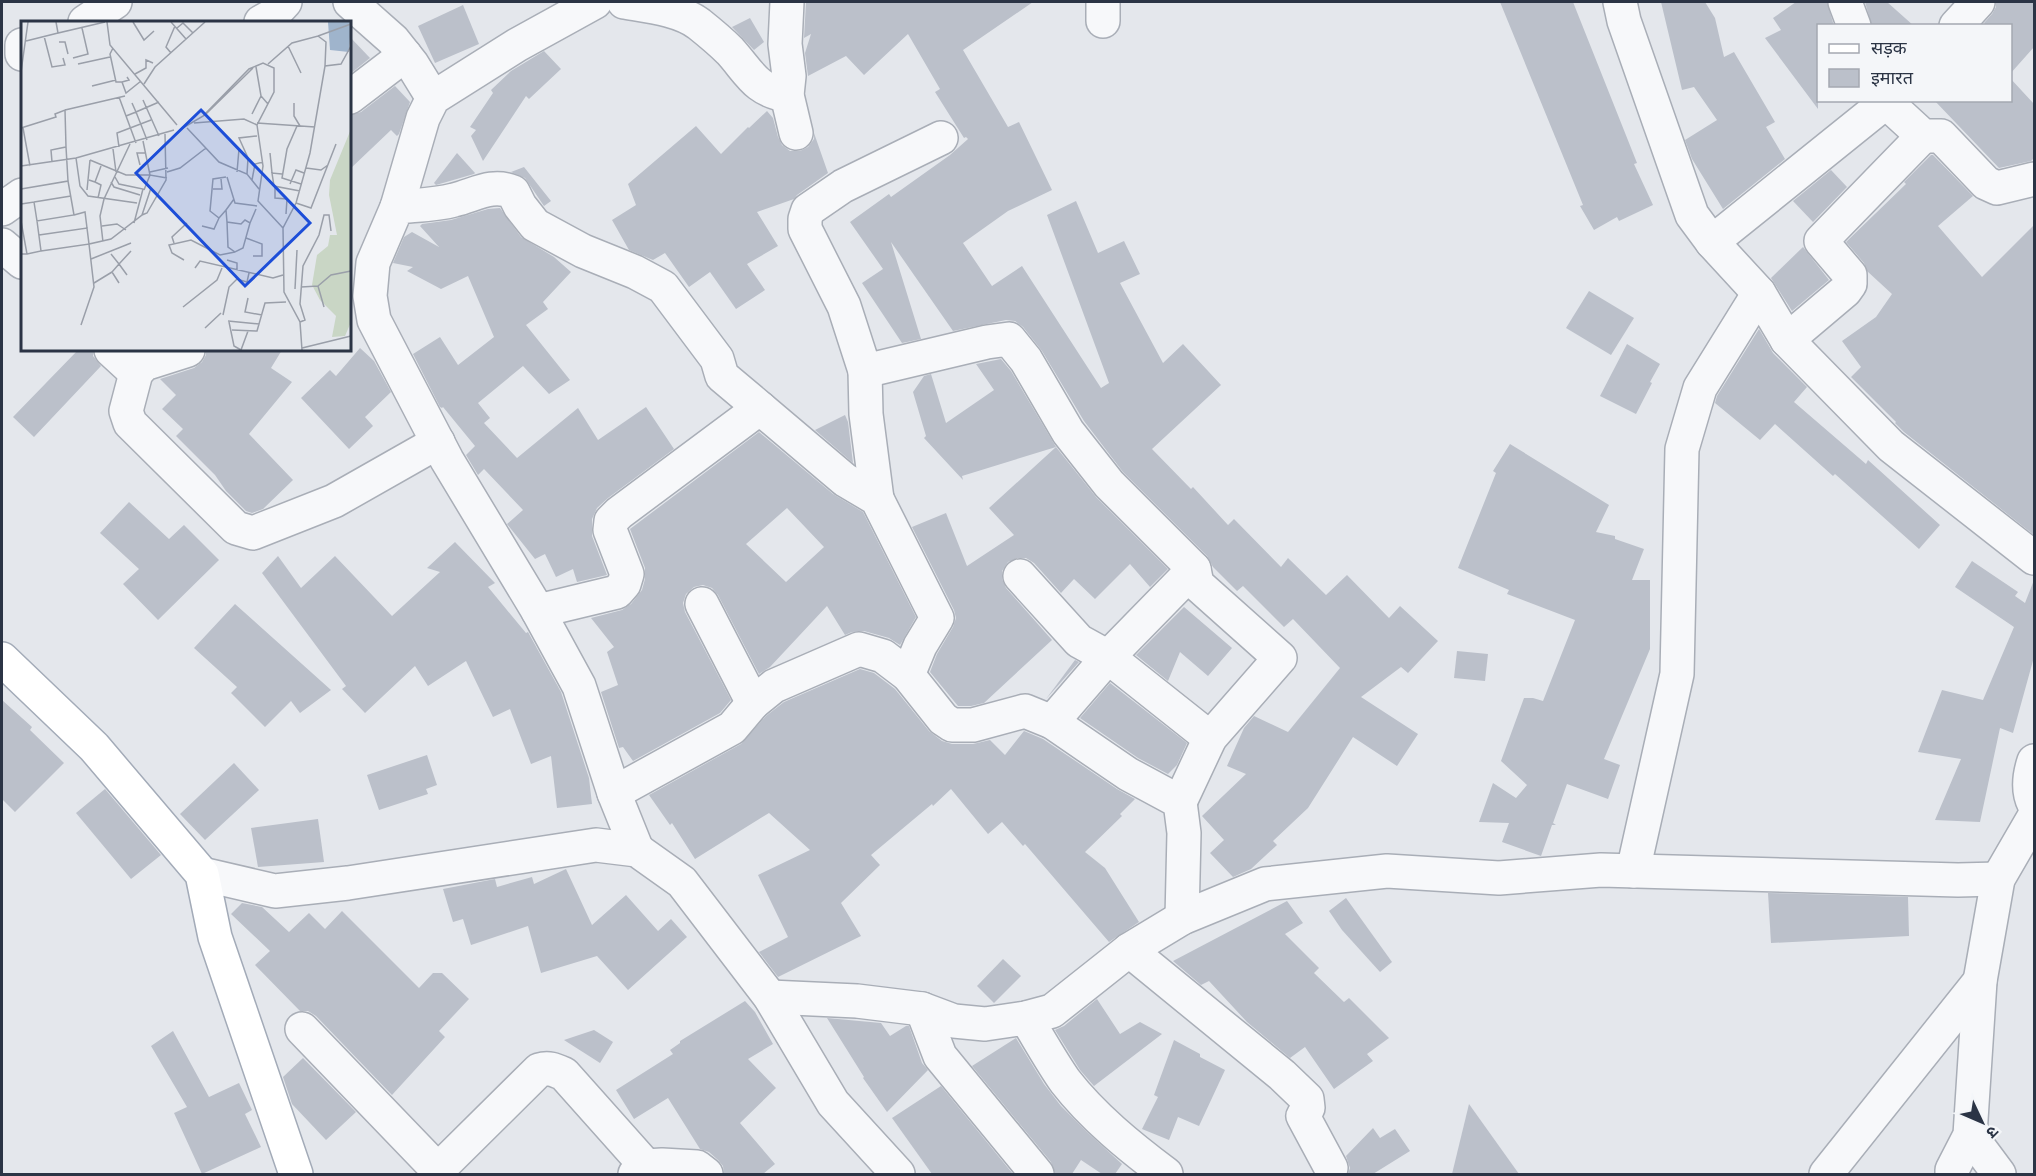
<svg xmlns="http://www.w3.org/2000/svg" width="2036" height="1176" font-family="'Fira Sans Condensed','Noto Sans Devanagari',sans-serif">
  <style>
    .building { fill: #bbc0ca; fill-rule: evenodd }
    .lines { fill: none; stroke-linecap: round; stroke-linejoin: round }
    .minor-casing { stroke: #a9aeb7; stroke-width: 36 }
    .major-casing { stroke: #a3abb8; stroke-width: 36 }
    .minor { stroke: #f7f8fa; stroke-width: 33 }
    .major { stroke: #fff; stroke-width: 33 }
    .inset-road { fill: none; stroke: #9a9fa9; stroke-width: 1.5 }
    .view { fill: #1d4ed8; fill-opacity: 0.15; stroke: #1d4ed8; stroke-width: 3 }
    .inset-edge { fill: none; stroke: #2b3445; stroke-width: 3 }
  </style>
  <rect width="100%" height="100%" fill="#e4e7ec"/>
  <g class="building">
    <polygon points="806,2 1033,2 963,50 1008,127 1019,122 1052,190 1008,211 963,243 992,286 1022,266 1101,388 1109,383 1047,215 1076,201 1098,253 1124,241 1140,274 1120,283 1163,363 1183,344 1221,385 1152,449 1191,489 1193,487 1228,525 1234,519 1281,567 1288,558 1326,595 1347,575 1389,618 1400,606 1438,641 1408,673 1401,667 1361,697 1418,734 1397,766 1353,737 1308,808 1273,841 1277,845 1251,869 1233,877 1210,853 1224,840 1202,816 1246,774 1227,766 1244,728 1254,716 1288,732 1340,668 1293,619 1284,627 1243,586 1237,591 1213,567 1207,556 1123,472 1084,421 1042,351 1023,327 1015,321 1006,320 953,331 891,242 921,339 902,343 862,283 883,269 850,222 889,194 891,197 950,155 968,139 966,137 964,138 935,92 940,89 908,34 864,75 846,56 808,76 805,53 811,34 804,38"/>
    <polygon points="1500,2 1573,2 1637,163 1634,164 1653,205 1619,221 1617,217 1594,230 1580,206 1583,205"/>
    <polygon points="1661,2 1705,2 1715,18 1724,57 1734,52 1775,122 1766,127 1785,159 1723,209 1692,159 1685,140 1717,120 1694,87 1682,90"/>
    <polygon points="1796,2 1827,2 1834,26 1818,26 1818,109 1765,38 1781,30 1773,18"/>
    <polygon points="1865,2 1887,2 1914,26 1872,26"/>
    <polygon points="1996,2 2034,2 2034,47 2010,74 2010,26 1987,26 1984,23 1992,14 1996,7"/>
    <polygon points="463,5 479,44 435,63 418,26"/>
    <polygon points="750,18 764,42 754,50 732,27"/>
    <polygon points="350,37 370,58 350,74"/>
    <polygon points="544,51 561,69 529,99 526,96 483,161 471,136 476,130 470,127 493,93 491,90 511,71"/>
    <polygon points="2010,78 2034,104 2034,158 2031,161 1999,168 1934,100 2010,100"/>
    <polygon points="395,86 410,102 399,134 397,136 391,130 350,169 350,115 361,112"/>
    <polygon points="767,111 773,118 778,137 782,145 790,151 800,151 808,147 814,139 814,133 828,173 797,195 794,199 757,212 778,246 747,264 765,290 736,309 710,272 689,287 665,253 653,260 629,250 612,220 636,205 628,184 696,126 721,154 748,127 749,128"/>
    <polygon points="457,153 475,173 474,174 436,185 434,183"/>
    <polygon points="1931,155 1933,155 1973,196 1938,226 1982,277 2034,225 2034,535 1904,432 1895,423 1896,422 1851,377 1861,367 1842,341 1876,317 1892,294 1867,271 1864,263 1846,242 1906,184 1904,182"/>
    <polygon points="524,167 551,201 544,206 525,178 511,172"/>
    <polygon points="1831,170 1847,187 1813,222 1793,201"/>
    <polygon points="500,208 521,237 554,257 571,272 543,302 548,309 526,325 570,380 549,394 523,366 478,403 490,418 484,423 517,458 578,408 598,440 646,407 674,449 608,498 597,508 592,519 592,536 607,575 577,582 573,569 556,577 545,554 535,559 507,524 523,510 484,469 478,475 466,455 475,446 443,407 442,408 440,407 413,354 440,337 458,365 494,337 468,276 441,289 407,271 413,267 393,263 404,237 412,232 439,247 420,226 422,224 451,220 488,209"/>
    <polygon points="1803,247 1829,280 1792,311 1771,278"/>
    <polygon points="1589,291 1634,318 1611,355 1566,328"/>
    <polygon points="1759,329 1773,353 1807,387 1794,402 1866,464 1868,460 1940,525 1919,549 1835,474 1833,476 1775,424 1760,440 1715,403 1717,396"/>
    <polygon points="1627,344 1660,364 1650,382 1652,383 1636,414 1600,396"/>
    <polygon points="360,348 374,361 391,392 365,417 373,426 349,449 301,398 330,370 336,376"/>
    <polygon points="78,350 93,350 93,356 101,366 34,437 13,417"/>
    <polygon points="206,350 282,350 271,368 292,382 249,434 293,480 263,509 252,513 246,511 226,491 215,475 176,436 183,429 162,409 176,395 160,379 194,368 202,362 206,355"/>
    <polygon points="1001,359 1011,371 1056,447 962,476 963,480 924,438 926,436 913,392 924,376 931,374 946,423 994,390 976,364"/>
    <polygon points="845,415 848,422 853,463 815,430"/>
    <path d="M759 432 833 494 863 512 916 617 900 645 889 638 864 631 852 632 845 635 827 606 770 667 759 674 718 595 712 588 703 585 694 587 686 594 683 603 685 612 731 700 720 713 633 761 623 747 619 748 601 692 618 685 607 652 614 647 591 618 622 610 631 604 642 590 645 579V568L630 529ZM787 508 824 547 786 582 746 544Z"/>
    <polygon points="1510,444 1609,505 1596,532 1615,536 1615,539 1644,549 1632,580 1650,580 1650,649 1604,759 1620,765 1608,799 1567,784 1553,823 1556,825 1552,825 1541,856 1502,842 1509,823 1479,822 1493,783 1516,798 1527,785 1501,761 1524,698 1533,698 1543,701 1575,620 1507,594 1509,590 1458,568 1496,473 1493,471"/>
    <polygon points="1056,447 1096,497 1168,569 1150,587 1130,564 1095,599 1074,579 1061,593 1034,563 1026,558 1017,558 1008,562 1002,571 1002,579 1006,588 1052,640 984,703 971,706 958,706 930,672 937,654 953,627 956,618 954,610 912,527 946,513 967,566 1014,535 989,508"/>
    <polygon points="129,502 169,539 184,525 219,560 158,620 123,584 139,569 100,533"/>
    <polygon points="455,542 495,583 488,587 526,633 528,632 561,692 589,778 592,804 557,808 551,756 531,764 510,709 493,717 466,661 428,686 415,666 365,713 342,689 346,686 262,573 278,556 301,588 335,556 392,616 440,572 427,568"/>
    <polygon points="1972,561 2018,592 2015,596 2025,603 2034,580 2034,657 2013,733 2000,728 1980,822 1935,820 1961,759 1918,752 1942,690 1983,700 2014,627 1955,587"/>
    <polygon points="235,604 331,690 300,713 291,701 265,727 231,693 237,687 194,648"/>
    <polygon points="1184,607 1232,648 1208,676 1180,652 1168,681 1136,655"/>
    <polygon points="1457,651 1488,654 1485,681 1454,678"/>
    <polygon points="1075,660 1079,662 1046,699"/>
    <polygon points="860,669 874,673 895,689 929,731 942,741 952,744 973,744 990,740 1005,755 1024,731 1043,739 1117,789 1135,799 1120,814 1122,816 1085,852 1105,868 1139,922 1109,942 1025,844 1023,846 1002,822 988,834 951,789 933,806 932,804 871,855 880,865 841,903 861,936 778,977 759,952 788,937 758,875 810,850 769,813 695,859 672,823 670,825 649,795 741,744 766,716 784,702"/>
    <polygon points="1110,683 1187,743 1177,765 1168,774 1138,758 1080,718"/>
    <polygon points="2,700 32,727 30,730 64,763 15,812 2,799"/>
    <polygon points="427,755 437,785 426,789 428,794 379,810 367,775"/>
    <polygon points="234,763 259,790 205,840 180,814"/>
    <polygon points="105,789 161,855 131,879 76,813"/>
    <polygon points="318,819 324,862 258,867 251,828"/>
    <polygon points="566,869 592,925 626,895 658,931 671,919 687,937 628,990 597,956 541,973 528,926 471,945 463,919 453,922 443,889 495,879 497,887 532,877 534,884"/>
    <polygon points="1768,893 1908,897 1909,936 1771,943"/>
    <polygon points="1346,898 1392,962 1380,972 1342,930 1329,911"/>
    <polygon points="1287,901 1303,923 1285,934 1319,968 1314,973 1344,1002 1349,998 1389,1038 1367,1054 1373,1061 1334,1089 1305,1047 1290,1058 1247,1022 1209,981 1201,985 1173,961"/>
    <polygon points="242,903 262,907 289,932 309,913 325,929 342,911 419,988 433,973 442,973 469,999 439,1031 445,1037 392,1095 316,1016 308,1011 300,1011 255,965 270,951 231,914"/>
    <polygon points="1003,959 1021,976 994,1003 977,986"/>
    <polygon points="1097,999 1120,1034 1140,1022 1162,1034 1094,1086 1080,1070 1055,1030 1064,1026"/>
    <polygon points="745,1001 755,1012 773,1044 748,1059 776,1088 740,1123 775,1164 763,1174 724,1174 723,1166 718,1160 709,1152 700,1149 668,1098 634,1119 616,1090 673,1054 670,1050 680,1043 680,1041"/>
    <polygon points="827,1018 881,1023 890,1036 906,1026 909,1026 922,1063 928,1070 887,1112 863,1078 864,1077"/>
    <polygon points="594,1030 613,1042 600,1063 564,1040"/>
    <polygon points="173,1031 209,1097 239,1083 252,1110 245,1114 261,1147 202,1174 174,1113 187,1107 151,1046"/>
    <polygon points="1016,1038 1044,1084 1061,1106 1087,1132 1122,1164 1115,1174 1102,1174 1081,1160 1072,1174 1055,1174 1051,1162 972,1066"/>
    <polygon points="1174,1040 1200,1054 1200,1057 1225,1070 1199,1126 1178,1117 1169,1140 1142,1129 1158,1097 1154,1095"/>
    <polygon points="303,1058 356,1112 326,1140 292,1104 283,1077"/>
    <polygon points="941,1086 1013,1174 932,1174 892,1118"/>
    <polygon points="1469,1104 1519,1174 1452,1174"/>
    <polygon points="1373,1128 1380,1138 1395,1129 1410,1151 1373,1174 1348,1174 1350,1168 1346,1156"/>
  </g>
  <g class="lines">
    <defs>
      <g id="minor">
        <polyline points="350,2 393,40 412,64 433,98"/>
        <path d="M624 2C647 6 679 9 699 24 709 32 721 42 730 51 749 72 756 91 787 95"/>
        <polyline points="787,2 785,44 789,76 787,95 796,133"/>
        <polyline points="1620,2 1624,21 1692,215 1712,242 1759,293 1787,340 1891,446 2034,558"/>
        <polyline points="1845,2 1854,26"/>
        <polyline points="1103,21 1103,2"/>
        <polyline points="85,22 115,2"/>
        <polyline points="261,22 272,16 285,2"/>
        <polyline points="1956,26 1978,2"/>
        <polyline points="22,45 22,54"/>
        <polyline points="350,97 405,55"/>
        <polyline points="1888,100 1886,102 1923,136 1941,136 1986,183 1997,188 2034,179"/>
        <polyline points="397,207 423,118 433,98 517,45 595,2"/>
        <polyline points="2,209 22,195"/>
        <polyline points="1712,242 1886,102 1886,100"/>
        <polyline points="2,245 22,262"/>
        <polyline points="1787,340 1845,291 1850,284 1850,275 1821,241 1923,136"/>
        <polyline points="111,350 136,373"/>
        <polyline points="188,350 144,364 136,373 126,411 130,423 236,528 253,533 334,501 438,442"/>
        <polyline points="865,371 844,306 805,229 805,219 808,210 843,186 941,138"/>
        <polyline points="877,499 866,414 865,371 987,342 1009,339 1026,360 1068,432 1109,484 1194,569 1197,584 1280,658 1210,738 1180,802"/>
        <polyline points="1194,569 1108,657 1210,738"/>
        <polyline points="1020,576 1079,641 1108,657 1052,722"/>
        <polyline points="702,604 753,703"/>
        <path d="M538 611 447 460 374 320 370 296 373 263 397 207C416 205 436 205 454 200 475 195 492 183 513 192L520 206 535 225 583 251 635 272 663 287 717 359 722 376 760 408"/>
        <path d="M2034 761C2029 776 2027 790 2034 804"/>
        <polyline points="614,793 579,686 538,611 617,592 624,584 627,574 610,530 611,521 619,513 760,408 845,480 877,499 937,618 920,646 908,675"/>
        <polyline points="637,850 614,793 732,728 753,703 774,686 859,649 883,656 908,675 943,719 952,725 973,725 1025,711 1052,722 1128,774 1180,802 1184,833 1182,918"/>
        <polyline points="1633,871 1677,674 1682,449 1700,388 1759,293"/>
        <polyline points="202,874 275,891 348,883 596,845 637,850 682,882 770,997 833,1103 898,1174"/>
        <polyline points="1129,950 1282,1075 1307,1099 1308,1108 1303,1116 1331,1168"/>
        <polyline points="770,997 857,1001 922,1009 954,1021 985,1024 1026,1018 1052,1011 1129,950 1182,918 1265,884 1387,871 1499,878 1601,870 1958,880 1998,879"/>
        <polyline points="922,1009 940,1056 1037,1174"/>
        <path d="M1026 1018C1039 1039 1051 1061 1065 1081 1093 1117 1130 1147 1166 1174"/>
        <path d="M302 1029 432 1164 438 1165 444 1164 539 1070C549 1067 555 1070 564 1074L646 1166"/>
        <polyline points="1970,1135 1999,1174"/>
        <polyline points="635,1174 646,1166 662,1165 697,1167 706,1174"/>
        <polyline points="1826,1174 1980,981"/>
        <polyline points="1952,1174 1952,1170 1970,1135 1980,981 1998,879 2034,817"/>
      </g>
      <polyline id="major" points="2,659 94,747 202,874 215,937 296,1174"/>
    </defs>
    <use href="#minor" class="minor-casing"/>
    <use href="#major" class="major-casing"/>
    <use href="#minor" class="minor"/>
    <use href="#major" class="major"/>
  </g>
  <g transform="translate(21 21)">
    <rect width="330" height="330" fill="#e4e7ec"/>
    <path d="M330 108V301L324 315 311 316 315 295 299 279 291 264 296 234 307 225 309 214H316L308 174 309 159Z" fill="#c9d6c5"/>
    <path d="M307 1H330L328 31 309 29Z" fill="#9fb4cc"/>
    <path class="inset-road" d="M35 1 37 12 84 1M86 1 89 24 156 104M112 1 123 19 133 10M150 1 165 18M156 7 162 2 172 12M23 15 31 46 44 44 42 37M297 15 330 3M5 20 37 12M38 21H44L47 33M267 25 280 52M92 27 89 33 95 61H101M150 32 145 26 154 5M52 37 67 33 61 7M57 43 89 36M247 43 271 22 297 15 305 21 304 45M235 46 240 75 247 83M0 51 7 1M114 53 125 47V39L132 42M106 56 108 59 101 61 105 72 120 60M123 63 134 46 184 1M71 65 95 59M98 76 115 122M122 79 138 115M273 82V95L279 105M44 89 104 75M231 93 240 75M105 95 115 91 111 82M182 95 228 48 242 42 253 47V71L236 104 242 145 237 180 262 207M173 102 223 98 236 104M236 102 294 106M276 105 266 128 261 157 280 163M0 107 35 96 34 93 44 89 45 126M2 107 9 145M166 107 198 141 226 153 238 168M160 108 184 94 232 47M126 119 115 91 138 81M98 126 96 112 130 99M92 128 95 151M249 132 251 152M55 137 59 165 67 175 116 182M69 139 105 154H129L122 120M119 144 116 132H125M0 145 55 137 153 109M285 147 300 149 307 144M129 151 147 147M146 151 159 147 185 127M216 151 218 128M226 153 227 137 218 117 236 115M261 153 251 152 253 165 279 170M94 156 98 163 122 168 113 202M206 156 214 182 236 185M68 159 74 161 80 145M231 159 234 143 242 141M74 161 80 164 77 177M90 161 93 166 119 174M269 163 275 149 283 152M254 166V177L266 178 265 193M0 168 47 160 45 126 30 129 31 141M192 168H201L200 158M66 169 69 139M123 169 129 154 146 157M213 178 205 189 206 201 220 203 224 199 229 202 235 188M13 181 50 175M275 182 290 187 315 123M0 183 13 181 16 200 53 194 47 160M205 189 198 197 189 190 192 158 205 156M53 194 64 191 66 207M121 194 126 192 145 159 144 113M0 200 6 233H0M206 201 207 226 214 231 222 227 229 202M81 205 96 203 105 209M181 205 193 208 198 197M18 214 66 207 68 223 90 218 121 194 130 167M225 217 241 223V235H232M82 221 79 195 83 178 109 123M153 222 151 216 166 202M20 230 68 223 73 266 60 304M6 233 20 230 16 200M90 233 98 243 91 251 98 262M70 238 110 222M163 239 151 232 148 224 170 219 199 234 214 231M206 239 216 242V250M174 247 179 240 252 257 262 254M106 254 98 243 110 230M73 262 91 251M297 265 310 254 330 250M280 266 297 265 303 286M274 268 276 229M227 277 224 291 241 294M162 286 196 259 201 247M202 294 208 266 216 258 226 261 228 252M207 300 238 303 244 282 265 281M208 301 213 325 220 329M279 301 284 299 279 283 282 245 298 214 303 194H308L310 210M184 307 200 292M211 309 236 310 238 303M281 327 330 315M220 329 227 310M281 329 279 301 263 271 262 207 275 182 289 132 304 45 320 43 330 25"/>
    <path class="view" d="M180 89 289 202 224 265 115 152Z"/>
    <rect width="330" height="330" class="inset-edge"/>
  </g>
  <rect width="2036" height="1176" fill="none" stroke="#2b3445" stroke-width="6"/>
  <rect x="1817" y="24" width="195" height="78" fill="#f4f6f9" stroke="#a4a8b1" stroke-width="1.5"/>
  <rect x="1829" y="44" width="30" height="9" fill="#ffffff" stroke="#a4a8b1" stroke-width="1.5"/>
  <text x="1871" y="54" font-size="18" fill="#2b3445">सड़क</text>
  <rect x="1829" y="69" width="30" height="18" fill="#bbc0ca" stroke="#a4a8b1" stroke-width="1.5"/>
  <text x="1871" y="84" font-size="18" fill="#2b3445">इमारत</text>
  <g transform="translate(1982 1122) rotate(134)" stroke="#f4f6f9" stroke-width="4.5" paint-order="stroke">
  <path d="M0-4.5L10 22L0 15L-10 22Z" fill="#2b3445"/>
  <text y="-9" font-size="16" font-weight="bold" text-anchor="middle" fill="#2b3445">उ</text>
  </g>
</svg>
